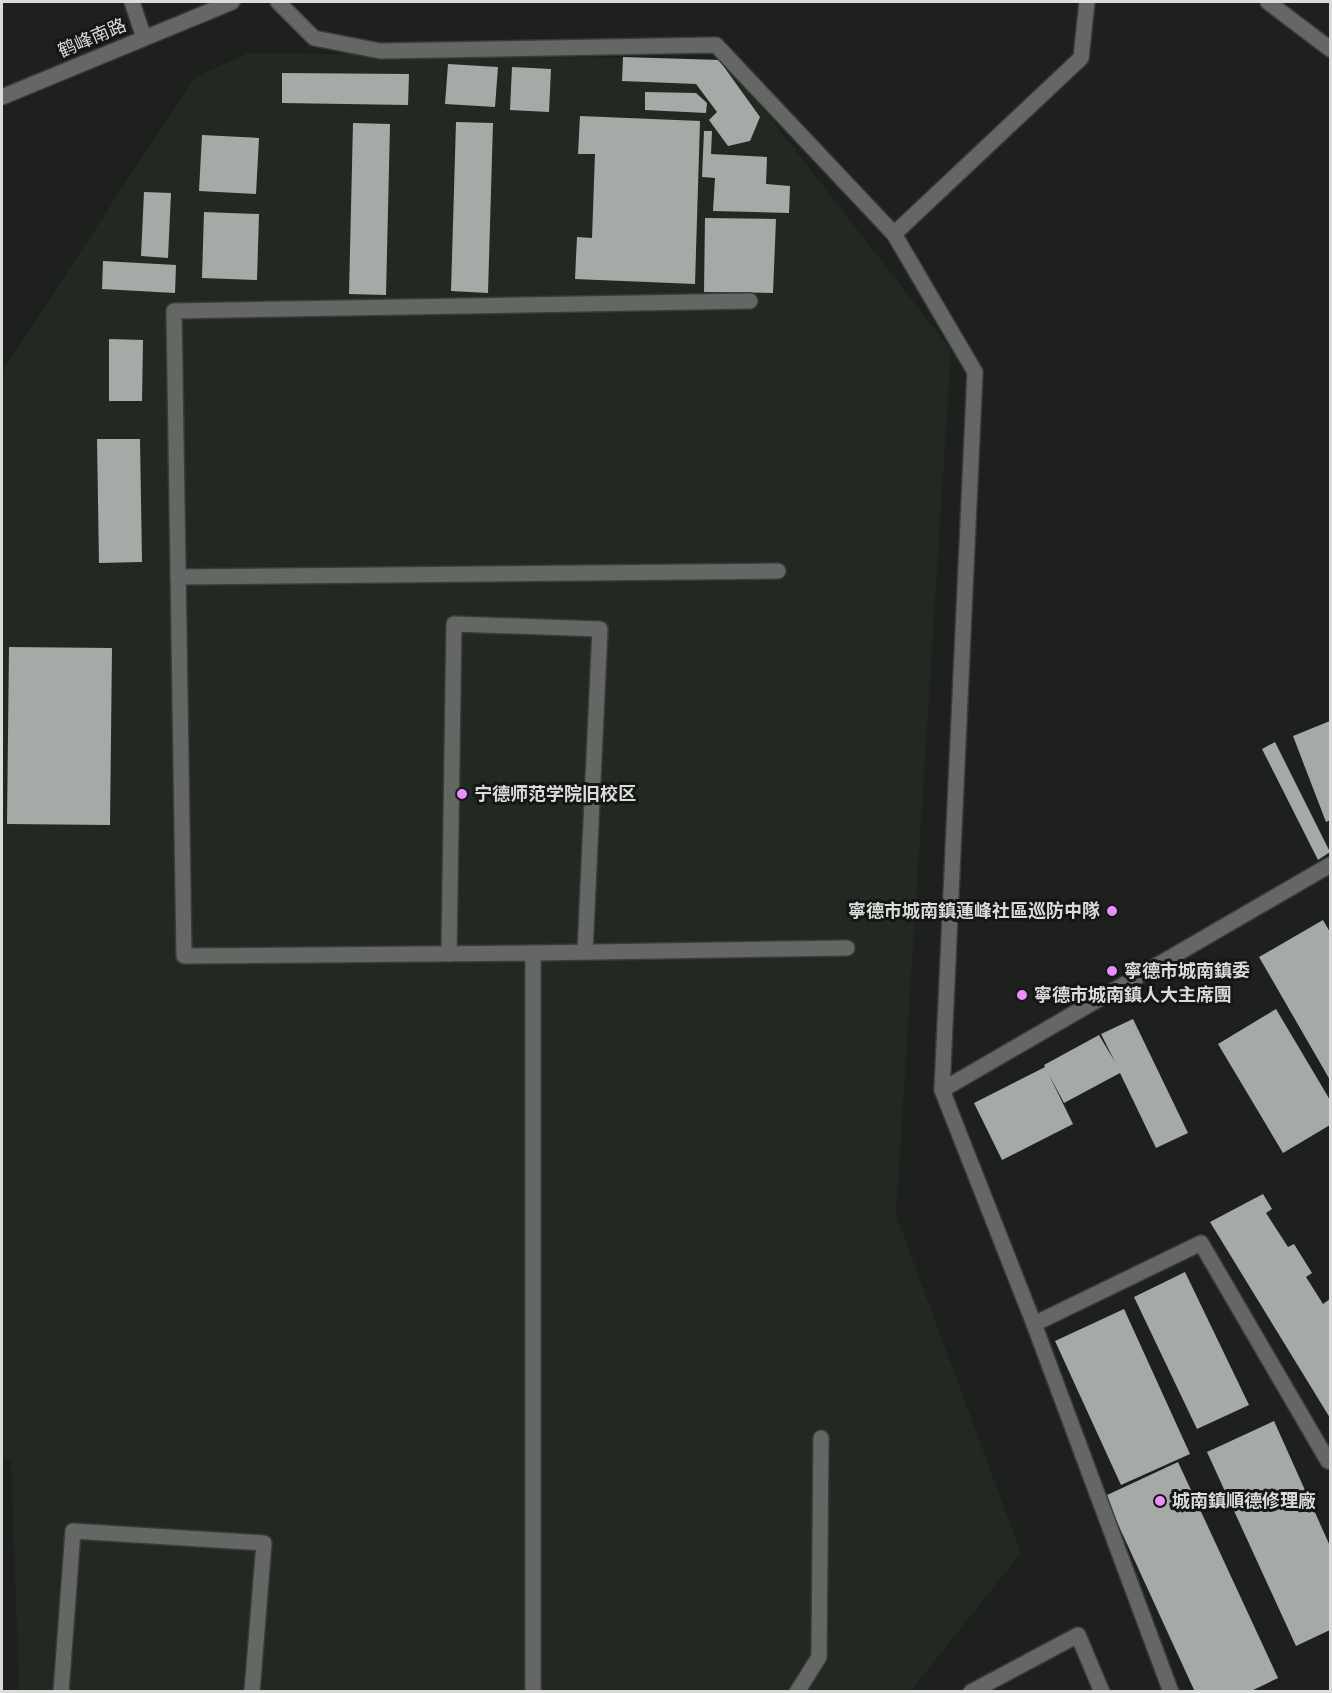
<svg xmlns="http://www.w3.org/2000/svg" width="1332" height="1693" font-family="Signika,'Noto Sans SC',sans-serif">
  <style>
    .built { fill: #222922 }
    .building { fill: #a6aaa6 }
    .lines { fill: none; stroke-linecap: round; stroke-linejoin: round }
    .minor-casing { stroke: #3a3c3a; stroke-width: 18 }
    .minor { stroke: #656764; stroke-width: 15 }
    .poi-dot { fill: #ea8dfd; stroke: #151715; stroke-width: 2 }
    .labels { text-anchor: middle; stroke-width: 6; stroke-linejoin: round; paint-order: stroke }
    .street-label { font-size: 18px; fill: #dadcda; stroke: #151715 }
    .poi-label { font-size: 18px; font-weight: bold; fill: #dadcda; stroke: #151715; text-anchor: start }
  </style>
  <rect width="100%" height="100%" fill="#1e201e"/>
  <polygon class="built" points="248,53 724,59 951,350 896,1215 1021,1553 911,1691 19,1691 11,1459 2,1458 2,372 194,78"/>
  <g class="building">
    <polygon points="623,57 719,60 760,117 750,141 728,146 709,120 717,112 696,84 622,81"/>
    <polygon points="448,64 498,67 495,107 445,104"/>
    <polygon points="512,67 551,69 549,112 510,110"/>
    <polygon points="282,73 409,74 408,105 282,103"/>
    <polygon points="645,92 696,93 707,103 706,113 645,110"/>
    <polygon points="580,116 700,121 695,284 575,279 577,237 592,238 595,154 578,154"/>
    <polygon points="456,122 493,123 488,293 451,291"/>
    <polygon points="353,123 390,124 386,295 349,294"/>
    <polygon points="704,131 712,131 711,154 767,157 766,184 790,186 789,213 713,211 715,178 702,177"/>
    <polygon points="202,135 259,138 256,194 199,191"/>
    <polygon points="144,192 171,193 168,258 141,256"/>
    <polygon points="204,212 259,214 257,280 202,278"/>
    <polygon points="705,218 776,219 773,293 704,292"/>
    <polygon points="103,261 176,265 175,293 102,289"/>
    <polygon points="109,339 143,340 142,401 109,401"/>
    <polygon points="97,439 140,439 142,562 99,563"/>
    <polygon points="9,647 112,648 110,825 7,824"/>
    <polygon points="1330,721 1330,820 1326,822 1293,736"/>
    <polygon points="1275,742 1330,852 1318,860 1262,749"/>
    <polygon points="1323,920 1330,932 1330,1080 1259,957"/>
    <polygon points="1276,1009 1330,1100 1330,1125 1283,1153 1218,1044"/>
    <polygon points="1133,1019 1188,1133 1156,1148 1120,1073 1064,1103 1048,1073 1073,1124 1002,1160 974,1103 1045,1067 1044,1065 1099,1035 1115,1062 1101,1034"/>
    <polygon points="1263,1194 1272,1209 1266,1213 1288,1247 1294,1244 1312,1273 1306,1277 1323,1304 1330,1299 1330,1418 1210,1222"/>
    <polygon points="1185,1272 1249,1405 1197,1429 1134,1297"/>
    <polygon points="1124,1309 1190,1454 1121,1485 1055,1341"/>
    <polygon points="1274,1421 1330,1546 1330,1630 1296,1646 1207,1452"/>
    <polygon points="1178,1462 1278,1678 1249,1692 1195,1692 1105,1496"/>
  </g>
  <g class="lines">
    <defs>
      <g id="minor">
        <polyline points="132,2 144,38"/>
        <polyline points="278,2 314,38 380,51 716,45 894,234"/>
        <polyline points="1268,2 1330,49"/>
        <polyline points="2,97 232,2"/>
        <polyline points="178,577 778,571"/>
        <polyline points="533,953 847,948"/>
        <polyline points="449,954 454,624 600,629 585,952"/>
        <polyline points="942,1090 975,372 894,234 1081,58 1087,2"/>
        <polyline points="1034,1324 1201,1243 1328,1461"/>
        <polyline points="61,1692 73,1531 264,1543 252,1692"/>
        <polyline points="533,1692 533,953 184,956 174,311 750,301"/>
        <polyline points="797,1692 819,1657 821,1438"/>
        <polyline points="971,1692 1078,1635 1102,1692"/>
        <polyline points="1171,1692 1034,1324 942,1090 1330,865"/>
      </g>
    </defs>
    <use href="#minor" class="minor-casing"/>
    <use href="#minor" class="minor"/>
  </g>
  <g class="poi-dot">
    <circle cx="462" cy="794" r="6"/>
    <circle cx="1112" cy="911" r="6"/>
    <circle cx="1112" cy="971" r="6"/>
    <circle cx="1022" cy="995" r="6"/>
    <circle cx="1160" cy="1501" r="6"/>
  </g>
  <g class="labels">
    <g class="street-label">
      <text transform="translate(92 38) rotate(-23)" y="6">鹤峰南路</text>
    </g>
    <g class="poi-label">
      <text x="474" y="800">宁德师范学院旧校区</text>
      <text x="1100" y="917" text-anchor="end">寧德市城南鎮蓮峰社區巡防中隊</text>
      <text x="1124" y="977">寧德市城南鎮委</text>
      <text x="1034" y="1001">寧德市城南鎮人大主席團</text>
      <text x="1172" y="1507">城南鎮順德修理廠</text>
    </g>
  </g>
  <rect width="1332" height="1693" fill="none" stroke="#dadcda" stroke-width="6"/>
</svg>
